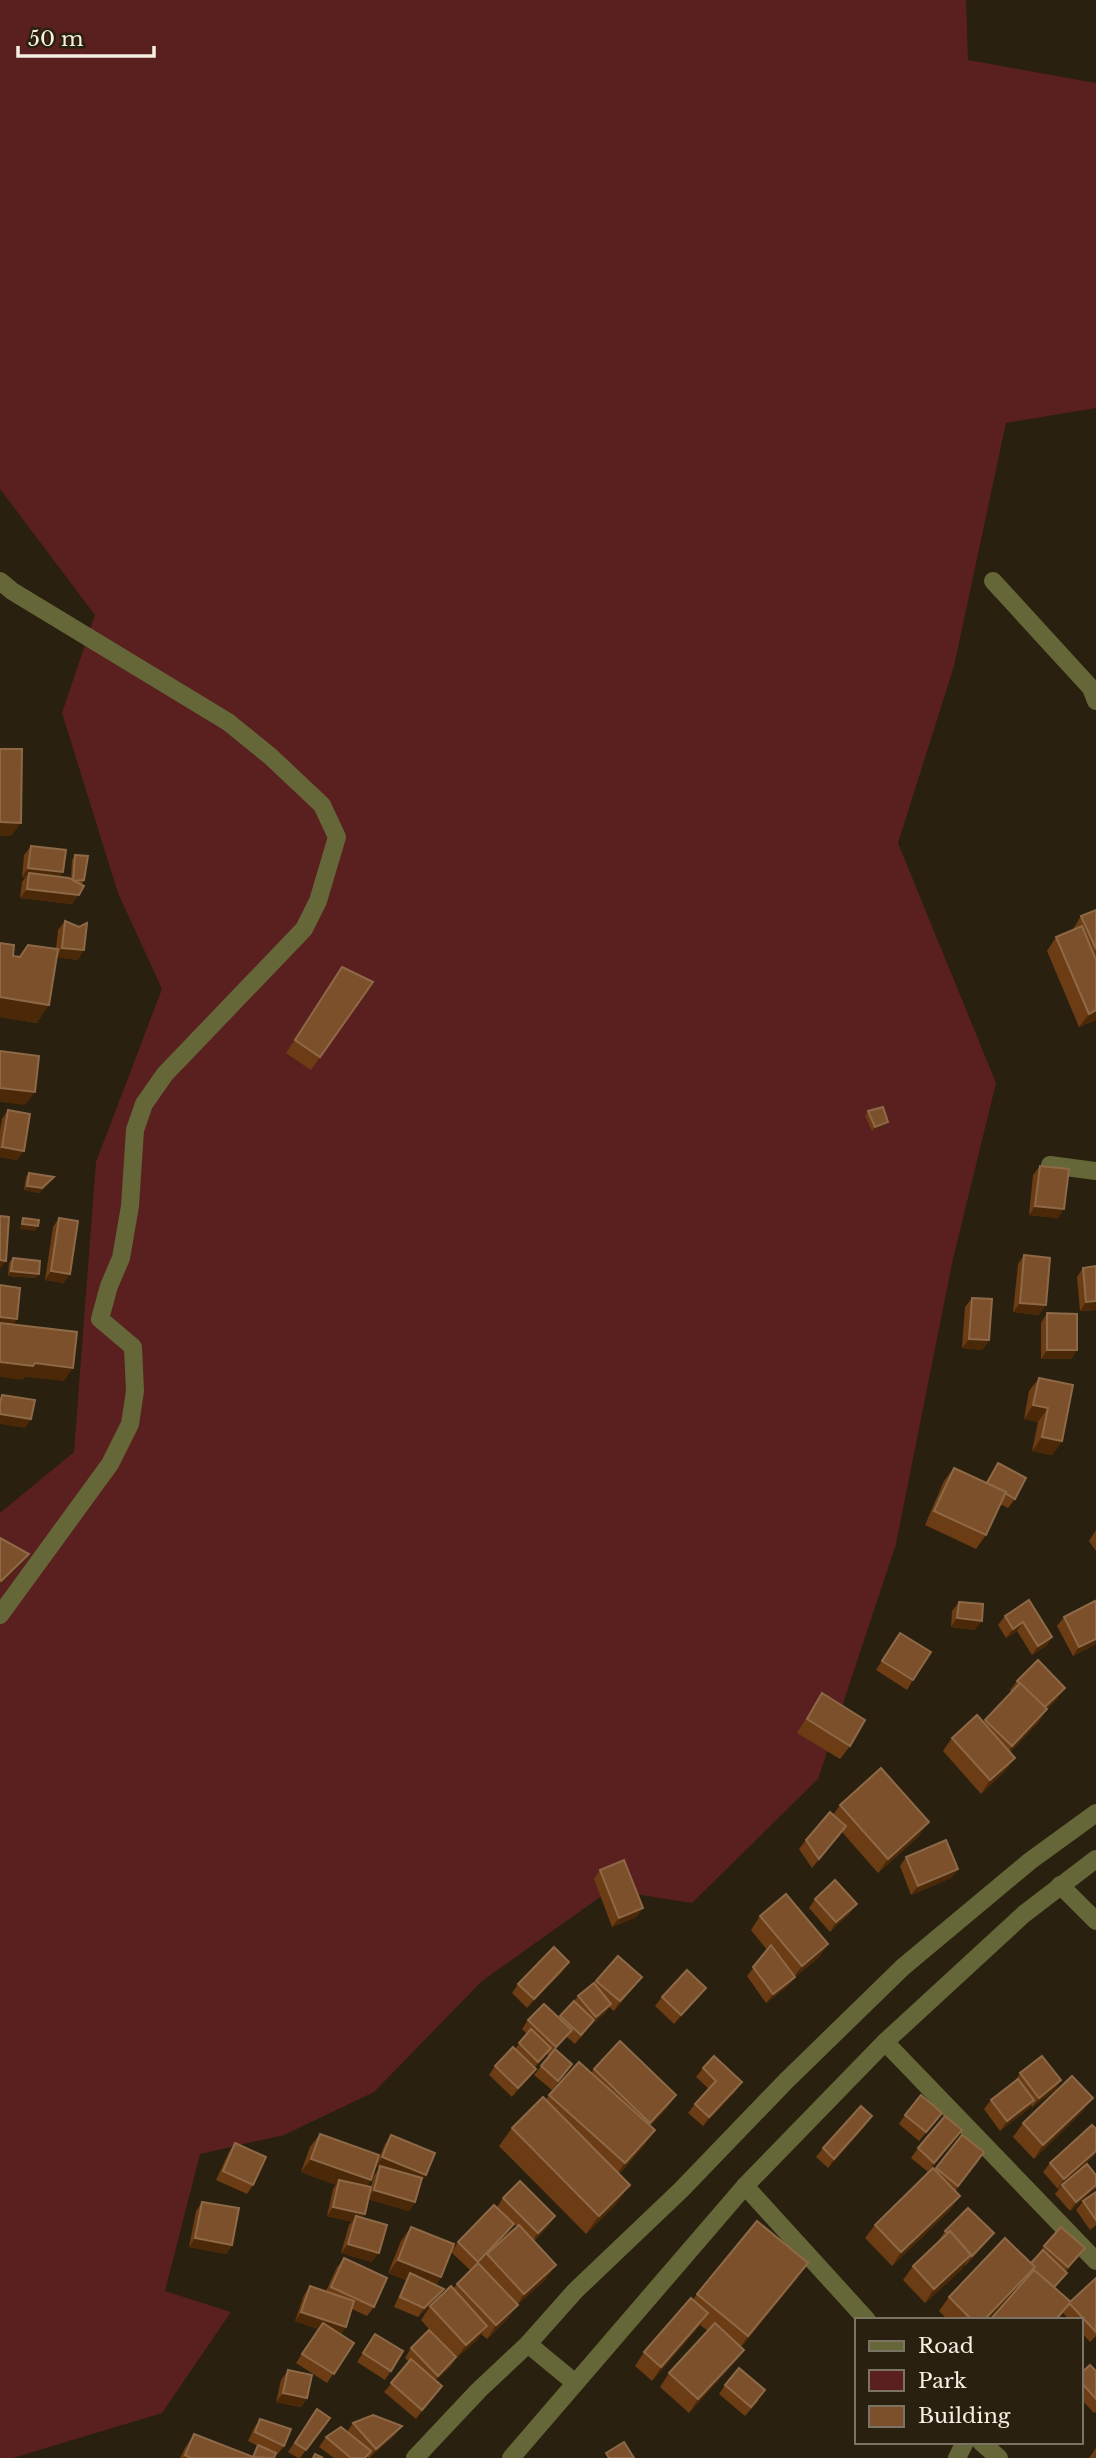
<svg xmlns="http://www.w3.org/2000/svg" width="1096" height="2458" font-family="'Libre Baskerville',serif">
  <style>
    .green { fill: #5a201f }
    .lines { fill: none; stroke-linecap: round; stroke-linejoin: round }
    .minor { stroke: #656738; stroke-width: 18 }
    .wall { fill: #6c3c14; fill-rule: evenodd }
    .shaded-wall { fill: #4b2908 }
    .building { fill: #7b502a; stroke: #8e6947; stroke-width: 2 }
  </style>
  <rect width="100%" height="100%" fill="#29200f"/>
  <polygon class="green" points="0,0 966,0 968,60 1096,83 1096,408 1006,423 954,666 898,843 996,1083 953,1259 896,1544 818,1779 692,1903 610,1890 482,1981 374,2092 284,2135 200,2154 165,2291 231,2312 162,2413 13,2458 0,2458 0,1513 74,1452 96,1162 162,989 118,893 62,713 95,615 0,489"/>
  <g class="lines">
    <g class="minor">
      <polyline points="0,581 12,591 228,722 270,756 322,805 337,837 318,901 304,929 165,1074 144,1104 135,1130 130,1206 121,1258 109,1286 100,1319 133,1347 135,1391 130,1424 110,1464 0,1615"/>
      <polyline points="993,581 1091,688 1096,701"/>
      <polyline points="1050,1165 1096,1171"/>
      <polyline points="1060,1885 1096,1921"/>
      <polyline points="885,2042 1096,2261"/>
      <polyline points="745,2186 867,2320"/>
      <polyline points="528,2344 574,2382"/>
      <polyline points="981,2442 999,2458"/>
      <polyline points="415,2458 479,2390 528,2344 575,2291 681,2190 786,2081 903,1967 1030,1861 1096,1813"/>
      <polyline points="511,2458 745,2186 885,2042 1024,1914 1096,1859"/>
      <polyline points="957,2458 965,2442"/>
    </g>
  </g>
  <g class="wall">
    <polygon points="31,846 60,877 71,878 72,860 75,855 84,880 72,904 20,898 22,882 25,878 22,877 24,855"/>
    <polygon points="1096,910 1096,1020 1079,1027 1047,951 1056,937 1072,931 1081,916"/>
    <polygon points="65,921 78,960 57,957 37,1023 0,1017 0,943 13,956 19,957 28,945 56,949 58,930"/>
    <polygon points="342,967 373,982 311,1070 286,1053"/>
    <polygon points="8,1110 17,1160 0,1157 0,1131 2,1119"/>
    <polygon points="868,1111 888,1122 884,1126 872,1131 865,1116"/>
    <polygon points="1040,1166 1058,1218 1029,1215 1033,1175"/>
    <polygon points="29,1173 54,1177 51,1181 39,1193 24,1190 26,1177"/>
    <polygon points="59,1218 64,1283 45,1280 53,1227"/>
    <polygon points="1024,1255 1039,1315 1013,1312 1018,1264"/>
    <polygon points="13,1258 36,1278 8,1276 9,1263"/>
    <polygon points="1083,1268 1096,1310 1080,1311 1077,1277"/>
    <polygon points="972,1298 989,1340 982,1350 962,1348 965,1307"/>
    <polygon points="1047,1313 1077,1350 1071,1359 1041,1359 1041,1323"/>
    <polygon points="1039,1378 1062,1441 1052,1455 1032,1451 1038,1422 1024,1419 1029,1391"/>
    <polygon points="998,1463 1015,1499 1008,1508 1000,1504 986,1535 976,1549 925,1525 944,1481 954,1468 986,1482"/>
    <polygon points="1096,1530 1096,1551 1089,1541"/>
    <polygon points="1029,1600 1052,1637 1046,1646 1032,1655 1017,1631 1006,1638 998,1625 1005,1616"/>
    <polygon points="959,1602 975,1630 951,1627 952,1611"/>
    <polygon points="1096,1604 1096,1644 1073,1656 1057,1626 1064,1617"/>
    <polygon points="900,1633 913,1680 907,1690 876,1670"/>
    <polygon points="1017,1681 1058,1698 1047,1709 1038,1723 1010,1752 1015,1758 1005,1771 981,1794 943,1751 952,1738 983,1723 1012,1692 1010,1690"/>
    <polygon points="822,1693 850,1746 840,1759 797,1733"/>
    <polygon points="840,1805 919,1836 878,1873 842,1832 812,1868 799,1849 806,1840 833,1815"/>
    <polygon points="906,1857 958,1869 951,1878 911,1895 900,1866"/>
    <polygon points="600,1870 643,1908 636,1917 612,1927 594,1879"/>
    <polygon points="815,1899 850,1913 830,1932 809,1908"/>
    <polygon points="760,1916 828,1944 819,1957 794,1978 788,1986 766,2003 747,1976 767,1950 751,1930"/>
    <polygon points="563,1971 527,2008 512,1993 518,1984"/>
    <polygon points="596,1981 635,1986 614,2011 609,2007 605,2013 591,2025 575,2044 567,2037 555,2050 566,2073 552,2090 534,2075 549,2056 547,2054 535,2068 529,2078 512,2097 489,2075 495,2066 515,2049 527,2034 522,2029 528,2020 559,2018 578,1996"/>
    <polygon points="662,1997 699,1997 674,2024 655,2006"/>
    <polygon points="703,2068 736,2091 703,2126 688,2113 695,2104 709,2089 696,2077"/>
    <polygon points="594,2069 676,2095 667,2108 650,2126 655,2130 642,2148 619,2174 617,2203 586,2234 499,2146 512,2128 546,2100 549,2095 591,2073"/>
    <polygon points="1020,2073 1061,2080 1055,2090 1032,2107 1031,2105 1028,2109 1000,2131 984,2109 991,2100 1014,2083"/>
    <polygon points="1083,2111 1034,2159 1013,2137 1023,2123"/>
    <polygon points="905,2115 935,2122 919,2141 899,2124"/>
    <polygon points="866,2125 828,2168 816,2157 823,2148"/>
    <polygon points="1096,2129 1096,2154 1062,2185 1096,2175 1096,2188 1070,2211 1055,2194 1062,2185 1058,2189 1043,2172 1050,2163"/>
    <polygon points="962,2130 928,2172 911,2158 918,2148"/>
    <polygon points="320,2134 371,2180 367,2186 370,2189 374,2176 379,2168 376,2166 385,2144 391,2135 421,2183 415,2202 409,2211 368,2199 365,2214 362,2218 372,2262 341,2253 349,2225 352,2222 327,2216 333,2189 336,2185 301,2172 310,2147"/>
    <polygon points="962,2135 978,2162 955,2191 960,2196 950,2210 892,2266 865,2238 875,2225 935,2170"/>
    <polygon points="235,2143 253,2185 247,2194 216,2180 229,2152"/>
    <polygon points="1096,2192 1096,2225 1090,2230 1076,2210 1083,2201"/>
    <path d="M503 2198 555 2216 549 2225 534 2241 546 2279 516 2306 508 2318 487 2339 481 2334 477 2340 456 2358 450 2367 436 2380 442 2386 416 2419 384 2392 409 2362 405 2358 411 2348 437 2338 421 2320 430 2306 453 2289 457 2284 470 2270 451 2252 441 2277 436 2285 444 2289 438 2298 418 2317 394 2307 406 2280 388 2273 401 2241 411 2227 452 2251 458 2242 497 2207ZM514 2224 517 2227 490 2251 508 2233Z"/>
    <polygon points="202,2202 232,2245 226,2254 189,2247 196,2211"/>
    <polygon points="945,2231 994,2233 987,2242 965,2266 964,2265 962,2269 925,2303 903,2280 913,2266 939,2241 939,2240"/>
    <polygon points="1044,2246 1085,2248 1066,2272 1060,2282 1055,2288 1071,2302 1096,2279 1096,2336 1090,2342 1080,2331 1080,2320 1070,2320 1063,2313 1058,2320 990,2320 1017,2289 988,2320 948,2320 939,2311 949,2297 1031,2263 1038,2255"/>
    <polygon points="344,2258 374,2307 367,2316 352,2309 346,2327 341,2334 354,2343 327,2383 296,2363 318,2329 295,2321 304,2295 310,2286 326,2291 337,2267"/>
    <polygon points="808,2263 795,2281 741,2347 744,2350 734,2363 689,2413 660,2387 669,2373 708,2331 700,2325 652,2381 635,2366 644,2352 693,2300 697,2294"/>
    <polygon points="375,2334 391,2371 385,2380 357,2362"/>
    <polygon points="288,2370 307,2398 301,2407 276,2402 281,2380"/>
    <polygon points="1096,2371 1096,2412 1094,2413 1080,2398 1080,2374"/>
    <polygon points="725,2385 759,2400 745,2416 719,2394"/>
    <polygon points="317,2409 330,2418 300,2458 298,2458 288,2452"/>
    <polygon points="260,2419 284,2446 277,2455 276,2454 274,2458 180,2458 185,2448 194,2434 252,2457 258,2446 248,2441 254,2428"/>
    <polygon points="353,2423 395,2435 369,2458 367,2456 366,2458 334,2458 319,2447 326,2437 347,2432"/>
    <polygon points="1096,2448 1096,2458 1089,2458"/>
  </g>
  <g class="shaded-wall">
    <polygon points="0,822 21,823 11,836 0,836"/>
    <polygon points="28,868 63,872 57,882 29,873 25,878 22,877"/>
    <polygon points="27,889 79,895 72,904 20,898"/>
    <polygon points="62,948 84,950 78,960 56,957"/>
    <polygon points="0,997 49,1005 37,1023 0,1017"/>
    <polygon points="1096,1010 1096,1020 1079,1027 1089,1014"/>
    <polygon points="0,1088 35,1092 25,1105 0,1102"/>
    <polygon points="888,1122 884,1126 872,1131 875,1127"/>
    <polygon points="2,1147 24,1151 17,1160 0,1157 0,1150"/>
    <polygon points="54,1177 51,1181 39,1193 24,1190 27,1186"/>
    <polygon points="1035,1206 1064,1209 1058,1218 1029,1215"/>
    <polygon points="22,1224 38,1226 35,1231 19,1229"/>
    <polygon points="0,1260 6,1261 0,1269"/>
    <polygon points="11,1271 39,1274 36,1278 8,1276"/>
    <polygon points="51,1271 70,1274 64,1283 45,1280"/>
    <polygon points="1096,1301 1096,1310 1080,1311 1086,1302"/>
    <polygon points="1020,1303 1046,1305 1039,1315 1013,1312"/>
    <polygon points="0,1317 17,1319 8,1333 0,1332"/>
    <polygon points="969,1339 989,1340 982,1350 962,1348"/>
    <polygon points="1047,1350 1077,1350 1071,1359 1041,1359"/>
    <polygon points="0,1362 35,1363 73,1368 64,1381 25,1377 23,1380 0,1377"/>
    <polygon points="1033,1405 1048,1408 1038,1422 1024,1419"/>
    <polygon points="0,1414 31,1419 25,1428 0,1424"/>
    <polygon points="1042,1437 1062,1441 1052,1455 1032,1451"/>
    <polygon points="29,1554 23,1563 0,1585 0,1582"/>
    <polygon points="957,1618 982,1621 975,1630 951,1627"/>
    <polygon points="1023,1622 1017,1631 1006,1638 1013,1629"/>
    <polygon points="1052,1637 1046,1646 1032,1655 1038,1646"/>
    <polygon points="1096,1639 1096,1644 1073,1656 1079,1647"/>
    <polygon points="1065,1688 1058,1698 1037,1718 1043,1709"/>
    <polygon points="1047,1709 1038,1723 1003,1760 1012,1746"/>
    <polygon points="1015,1758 1005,1771 981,1794 990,1780"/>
    <polygon points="929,1822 919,1836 878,1873 888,1859"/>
    <polygon points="846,1826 840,1835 812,1868 819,1859"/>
    <polygon points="958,1869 951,1878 911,1895 918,1886"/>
    <polygon points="857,1904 850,1913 830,1932 836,1922"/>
    <polygon points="643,1908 636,1917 612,1927 619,1918"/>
    <polygon points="828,1944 819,1957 794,1978 788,1986 766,2003 773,1994 793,1978 802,1966"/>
    <polygon points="569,1962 563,1971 527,2008 534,1999"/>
    <polygon points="642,1977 635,1986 614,2011 620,2001"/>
    <polygon points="706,1988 699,1997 674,2024 681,2015"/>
    <polygon points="611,2004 605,2013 591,2025 575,2044 596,2017"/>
    <polygon points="572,2030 565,2039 549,2056 556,2047"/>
    <polygon points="551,2048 545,2057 532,2071 538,2062"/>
    <polygon points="536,2069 529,2078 512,2097 518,2088"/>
    <polygon points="1061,2080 1055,2090 1032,2107 1039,2098"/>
    <polygon points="742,2082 736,2091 703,2126 709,2117"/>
    <polygon points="676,2095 667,2108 640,2136 650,2123"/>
    <polygon points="1093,2098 1083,2111 1034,2159 1043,2145"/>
    <polygon points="1034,2100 1028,2109 1000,2131 1007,2121"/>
    <polygon points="872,2116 866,2125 828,2168 834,2159"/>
    <polygon points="655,2130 642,2148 612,2181 625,2163"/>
    <polygon points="962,2130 955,2139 928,2172 934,2163"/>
    <polygon points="1096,2151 1096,2154 1058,2189 1064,2179"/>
    <polygon points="382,2157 426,2175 420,2184 376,2166"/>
    <polygon points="311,2159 371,2180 361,2194 339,2180 336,2185 301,2172"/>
    <polygon points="630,2185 617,2203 586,2234 599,2216"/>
    <polygon points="1096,2185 1094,2190 1070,2211 1076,2202"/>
    <polygon points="374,2190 415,2202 409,2211 367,2199"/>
    <polygon points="960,2196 950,2210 892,2266 901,2252"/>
    <polygon points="333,2207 365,2214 359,2223 356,2216 352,2222 327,2216"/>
    <polygon points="555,2216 549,2225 532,2242 538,2233"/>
    <polygon points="514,2224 508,2233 471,2271 478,2262"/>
    <polygon points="994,2233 987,2242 965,2266 972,2256"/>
    <polygon points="195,2238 232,2245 226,2254 189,2247"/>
    <polygon points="348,2244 379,2253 372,2262 341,2253"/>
    <polygon points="1085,2248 1078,2258 1061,2277 1068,2267"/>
    <polygon points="971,2255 962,2269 925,2303 934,2289"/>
    <polygon points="398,2260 441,2277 432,2291 410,2273 406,2280 388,2273"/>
    <polygon points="808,2263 795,2281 736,2354 748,2336"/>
    <polygon points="556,2265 546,2279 516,2306 508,2318 487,2339 496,2325 516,2307 524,2294"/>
    <polygon points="1035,2267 1025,2280 988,2320 984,2320"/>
    <polygon points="444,2289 438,2298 418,2317 424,2308"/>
    <polygon points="301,2312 346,2327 339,2336 295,2321"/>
    <polygon points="708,2313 699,2327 652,2381 661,2367"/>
    <polygon points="487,2326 477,2340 456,2359 466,2345"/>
    <polygon points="744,2350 734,2363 689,2413 698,2399"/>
    <polygon points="456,2357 450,2367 431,2385 438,2376"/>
    <polygon points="442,2386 436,2395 416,2419 422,2410"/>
    <polygon points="283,2393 307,2398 301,2407 276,2402"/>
    <polygon points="402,2426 395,2435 369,2458 376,2449"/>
  </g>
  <g class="building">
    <polygon points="0,749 22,749 21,823 0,822"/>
    <polygon points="31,846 66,850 63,872 28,868"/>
    <polygon points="75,855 88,856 84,880 73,881"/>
    <polygon points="29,873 69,878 84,886 79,895 27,889"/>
    <polygon points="1096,910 1096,949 1081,916"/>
    <polygon points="65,921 79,927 87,923 84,950 62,948"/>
    <polygon points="1082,926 1096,960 1096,1010 1089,1014 1056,937"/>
    <polygon points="0,943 14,945 13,956 20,957 28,945 58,949 49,1005 0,997"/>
    <polygon points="342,967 373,982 320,1057 295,1040"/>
    <polygon points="0,1051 39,1056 35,1092 0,1088"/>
    <polygon points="883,1107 888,1122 875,1127 868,1111"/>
    <polygon points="8,1110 30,1114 24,1151 2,1147"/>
    <polygon points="1040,1166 1069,1169 1064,1209 1035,1206"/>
    <polygon points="29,1173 54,1177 42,1188 27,1186"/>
    <polygon points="0,1216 9,1217 6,1261 0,1260"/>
    <polygon points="23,1218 39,1220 38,1226 22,1224"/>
    <polygon points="59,1218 78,1221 70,1274 51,1271"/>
    <polygon points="1024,1255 1050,1258 1046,1305 1020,1303"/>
    <polygon points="13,1258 40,1261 39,1274 11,1271"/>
    <polygon points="1096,1266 1096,1301 1086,1302 1083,1268"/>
    <polygon points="0,1285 20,1288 17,1319 0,1317"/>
    <polygon points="972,1298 992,1299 989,1340 969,1339"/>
    <polygon points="1047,1313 1077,1314 1077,1350 1047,1350"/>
    <polygon points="0,1323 77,1332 73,1368 35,1363 33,1366 0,1362"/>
    <polygon points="1039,1378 1073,1385 1062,1441 1042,1437 1048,1408 1033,1405"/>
    <polygon points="2,1395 35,1400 31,1419 0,1414 0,1403"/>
    <polygon points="998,1463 1026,1478 1015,1499 1005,1493 1006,1492 987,1483"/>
    <polygon points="954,1468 1006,1492 986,1535 934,1511"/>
    <polygon points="0,1538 29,1554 1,1581 0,1580"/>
    <polygon points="1029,1600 1052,1637 1038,1646 1023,1622 1013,1629 1005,1616"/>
    <polygon points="1095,1601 1096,1604 1096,1639 1079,1647 1064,1617"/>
    <polygon points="959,1602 983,1604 982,1621 957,1618"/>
    <polygon points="900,1633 931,1652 913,1680 882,1661"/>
    <polygon points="1038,1660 1065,1688 1045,1707 1017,1681"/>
    <polygon points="1020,1683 1047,1709 1012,1746 985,1720"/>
    <polygon points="822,1693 865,1720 850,1746 807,1719"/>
    <polygon points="977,1715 1015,1758 990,1780 952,1738"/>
    <polygon points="881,1768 929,1822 888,1859 840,1805"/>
    <polygon points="830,1812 846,1826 819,1859 806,1840"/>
    <polygon points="946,1840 958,1869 918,1886 906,1857"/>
    <polygon points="624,1860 643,1908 619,1918 600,1870"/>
    <polygon points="835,1880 857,1904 836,1922 815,1899"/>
    <polygon points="786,1894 828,1944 802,1966 760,1916"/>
    <polygon points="771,1945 795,1977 773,1994 753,1967"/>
    <polygon points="554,1947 569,1962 534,1999 518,1984"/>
    <polygon points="618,1956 642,1977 620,2001 596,1981"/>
    <polygon points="687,1970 706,1988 681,2015 662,1997"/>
    <polygon points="594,1983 611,2004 596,2017 578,1996"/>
    <polygon points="574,2001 594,2020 581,2035 560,2016"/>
    <polygon points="544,2004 572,2030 556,2047 528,2020"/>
    <polygon points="531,2029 551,2048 538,2062 519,2043"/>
    <polygon points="620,2041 676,2095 650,2123 594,2069"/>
    <polygon points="513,2047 536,2069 518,2088 495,2066"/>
    <polygon points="555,2049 572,2064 558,2081 541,2066"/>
    <polygon points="714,2056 742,2082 709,2117 695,2104 716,2081 703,2068"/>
    <polygon points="1042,2056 1061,2080 1039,2098 1020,2073"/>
    <polygon points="579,2062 655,2130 625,2163 549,2095"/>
    <polygon points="1072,2076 1093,2098 1043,2145 1023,2123"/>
    <polygon points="1018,2079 1034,2100 1007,2121 991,2100"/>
    <polygon points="921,2095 942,2113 926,2132 905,2115"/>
    <polygon points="543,2097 630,2185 599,2216 512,2128"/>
    <polygon points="861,2106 872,2116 834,2159 823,2148"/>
    <polygon points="945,2116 962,2130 934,2163 918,2148"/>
    <polygon points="1092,2125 1096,2129 1096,2151 1064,2179 1050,2163"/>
    <polygon points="320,2134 379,2155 371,2180 311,2159"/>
    <polygon points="391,2135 435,2153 426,2175 382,2157"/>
    <polygon points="962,2135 984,2152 958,2186 936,2168"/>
    <polygon points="235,2143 266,2157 253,2185 223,2171"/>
    <polygon points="1087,2164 1096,2175 1096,2185 1076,2202 1062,2185"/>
    <polygon points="380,2166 422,2178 415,2202 374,2190"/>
    <polygon points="933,2168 960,2196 901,2252 875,2225"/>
    <polygon points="339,2180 371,2187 365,2214 333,2207"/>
    <polygon points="520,2181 555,2216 538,2233 503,2198"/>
    <polygon points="1096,2192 1096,2220 1083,2201"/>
    <polygon points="202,2202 239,2208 232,2245 195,2238"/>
    <polygon points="494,2205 514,2224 478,2262 458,2242"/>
    <polygon points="968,2208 994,2233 972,2256 950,2231 948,2233 945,2231"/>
    <polygon points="356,2216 387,2225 379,2253 348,2244"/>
    <polygon points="757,2221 808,2263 748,2336 697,2294"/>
    <polygon points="519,2225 556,2265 524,2294 487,2254"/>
    <polygon points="411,2227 454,2244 441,2277 398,2260"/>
    <polygon points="1061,2227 1085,2248 1068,2267 1044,2246"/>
    <polygon points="950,2231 971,2255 934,2289 913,2266"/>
    <polygon points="1005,2238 1035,2267 984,2320 972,2320 949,2297"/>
    <polygon points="1043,2250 1067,2273 1054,2287 1033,2269 1035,2267 1031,2263"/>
    <polygon points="344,2258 387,2278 374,2307 331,2287"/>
    <polygon points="478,2263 518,2305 496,2325 457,2284"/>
    <polygon points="1034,2270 1071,2302 1055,2320 990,2320"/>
    <polygon points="410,2273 444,2289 424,2308 400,2297"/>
    <polygon points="1096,2278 1096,2332 1069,2303"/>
    <polygon points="310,2286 354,2301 346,2327 301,2312"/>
    <polygon points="451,2286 487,2326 466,2345 430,2306"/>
    <polygon points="691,2298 708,2313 661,2367 644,2352"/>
    <polygon points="323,2323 354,2343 334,2374 302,2354"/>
    <polygon points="715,2323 744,2350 698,2399 669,2373"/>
    <polygon points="429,2330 456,2357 438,2376 411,2348"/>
    <polygon points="375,2334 403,2351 391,2371 363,2353"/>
    <polygon points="411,2359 442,2386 422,2410 391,2383"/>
    <polygon points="1090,2365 1096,2371 1096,2399 1080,2381 1080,2374"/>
    <polygon points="739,2368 765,2390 751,2407 725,2385"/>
    <polygon points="288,2370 312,2375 307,2398 283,2393"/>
    <polygon points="317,2409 330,2418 306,2450 295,2443"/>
    <polygon points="373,2415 402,2426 376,2449 353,2423"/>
    <polygon points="260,2419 291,2429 284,2446 255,2432"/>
    <polygon points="341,2427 371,2451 365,2458 351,2458 326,2437"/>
    <polygon points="194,2434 256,2458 191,2458 185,2455"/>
    <polygon points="624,2442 634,2458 609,2458 606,2453"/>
    <polygon points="258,2445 276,2453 274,2458 253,2457"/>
    <polygon points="315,2454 323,2458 313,2458"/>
  </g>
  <rect x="855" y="2318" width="228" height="126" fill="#29200f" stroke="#7b7364" stroke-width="2"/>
  <rect x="869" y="2341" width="35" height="10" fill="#656738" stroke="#7b7364" stroke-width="2"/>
  <text x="918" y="2353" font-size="21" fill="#f5efe4">Road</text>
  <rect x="869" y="2370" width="35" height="21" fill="#5a201f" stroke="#7b7364" stroke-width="2"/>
  <text x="918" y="2388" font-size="21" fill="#f5efe4">Park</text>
  <rect x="869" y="2406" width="35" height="21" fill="#7b502a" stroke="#7b7364" stroke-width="2"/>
  <text x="918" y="2423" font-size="21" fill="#f5efe4">Building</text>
  <path d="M18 46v10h136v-10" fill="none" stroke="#f5efe4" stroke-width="3.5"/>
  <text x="28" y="46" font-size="21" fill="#f5efe4" stroke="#29200f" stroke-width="5" paint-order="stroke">50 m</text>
</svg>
